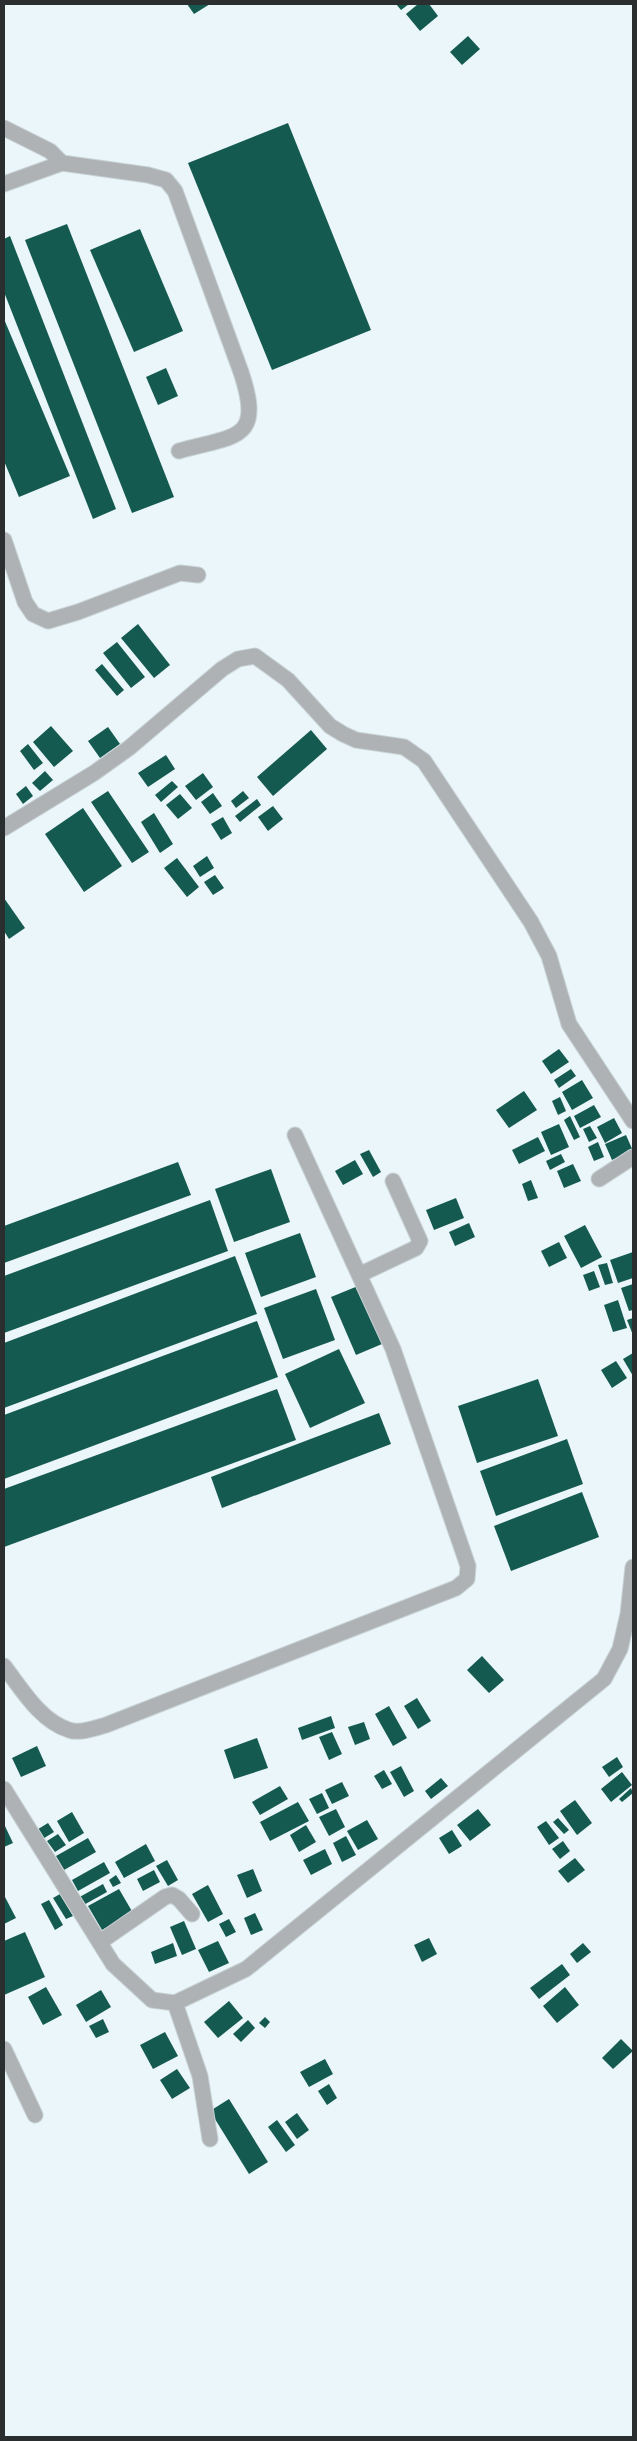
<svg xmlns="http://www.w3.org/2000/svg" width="637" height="2441" font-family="'Public Sans',sans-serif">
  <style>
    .building { fill: #155a50 }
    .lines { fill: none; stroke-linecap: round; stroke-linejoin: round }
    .minor-casing { stroke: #c7d2d5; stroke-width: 17 }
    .minor { stroke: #afb2b5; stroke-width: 15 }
  </style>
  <rect width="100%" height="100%" fill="#eaf6f9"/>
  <g class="building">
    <polygon points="187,4 210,4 194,14"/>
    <polygon points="396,4 409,4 401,10"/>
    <polygon points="418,4 429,4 438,16 420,31 406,14"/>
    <polygon points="468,36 480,49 462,65 450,52"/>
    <polygon points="288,123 371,330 272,370 188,163"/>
    <polygon points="67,224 174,497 132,513 25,240"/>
    <polygon points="140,229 183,331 134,352 90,250"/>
    <polygon points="10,236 116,509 93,519 4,292 4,239"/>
    <polygon points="4,319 70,476 19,497 4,461"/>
    <polygon points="166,368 178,396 158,405 146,377"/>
    <polygon points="138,624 170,665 154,678 121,638"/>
    <polygon points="117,642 145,677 131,688 103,653"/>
    <polygon points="102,664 124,690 117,696 95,670"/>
    <polygon points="51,726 73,751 54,767 33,742"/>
    <polygon points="108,727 120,744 100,758 88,741"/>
    <polygon points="311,730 327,749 273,796 257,777"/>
    <polygon points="28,744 43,763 34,770 20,751"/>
    <polygon points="166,755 175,769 148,787 138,773"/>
    <polygon points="45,771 53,780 40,791 32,783"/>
    <polygon points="203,773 213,787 196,800 185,786"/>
    <polygon points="172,781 178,787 161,802 155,795"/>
    <polygon points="26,786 33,796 23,804 16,794"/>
    <polygon points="108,791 149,852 132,863 91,802"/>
    <polygon points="243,791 249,798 236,808 231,801"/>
    <polygon points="213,793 222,806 210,814 201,802"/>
    <polygon points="180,794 192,808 178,819 166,805"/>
    <polygon points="257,799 261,805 240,822 235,816"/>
    <polygon points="273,806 283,819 268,831 258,817"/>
    <polygon points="83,808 122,866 84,892 45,834"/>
    <polygon points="154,813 173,844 160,853 141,822"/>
    <polygon points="223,817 232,833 221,840 211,824"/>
    <polygon points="207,856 214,868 200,877 193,866"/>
    <polygon points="177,858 199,887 187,897 164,868"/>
    <polygon points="215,875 224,888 213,895 204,882"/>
    <polygon points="4,898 25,928 9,939 4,931"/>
    <polygon points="559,1049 569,1062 551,1074 542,1061"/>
    <polygon points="571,1069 576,1076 559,1088 554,1080"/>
    <polygon points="582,1080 593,1098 572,1110 562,1092"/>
    <polygon points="524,1091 537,1110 509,1128 496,1110"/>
    <polygon points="560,1097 566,1111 558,1115 552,1101"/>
    <polygon points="594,1105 601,1117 580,1128 574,1116"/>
    <polygon points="570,1116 580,1137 574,1140 564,1120"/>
    <polygon points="614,1118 622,1133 605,1143 597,1127"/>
    <polygon points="559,1124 569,1147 551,1155 541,1132"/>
    <polygon points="590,1126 597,1138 589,1142 583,1129"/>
    <polygon points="626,1135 633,1151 612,1160 605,1144"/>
    <polygon points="538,1137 545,1151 519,1164 512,1150"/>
    <polygon points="598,1142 604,1157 594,1161 588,1147"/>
    <polygon points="369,1150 381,1172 373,1177 360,1154"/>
    <polygon points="561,1154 565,1162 550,1170 546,1161"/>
    <polygon points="355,1160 363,1174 343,1185 335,1171"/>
    <polygon points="178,1162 191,1195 4,1263 4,1226"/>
    <polygon points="573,1164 581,1181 564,1188 557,1171"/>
    <polygon points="271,1169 290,1222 234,1242 215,1189"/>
    <polygon points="531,1180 538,1198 528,1201 522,1184"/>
    <polygon points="456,1198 464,1218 434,1230 426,1210"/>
    <polygon points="210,1200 228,1251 4,1333 4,1276"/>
    <polygon points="469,1223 475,1237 455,1246 449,1232"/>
    <polygon points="585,1225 602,1257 581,1268 564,1236"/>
    <polygon points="300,1233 316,1277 261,1297 245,1253"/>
    <polygon points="559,1242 567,1258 549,1267 541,1251"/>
    <polygon points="633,1252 633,1278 618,1283 610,1260"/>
    <polygon points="235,1256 257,1314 4,1408 4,1343"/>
    <polygon points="607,1263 613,1283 605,1285 598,1265"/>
    <polygon points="594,1271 600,1287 589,1291 583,1275"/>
    <polygon points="633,1284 633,1310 629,1311 621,1288"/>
    <polygon points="358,1286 382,1344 356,1355 331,1297"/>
    <polygon points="316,1289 335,1340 283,1359 264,1308"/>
    <polygon points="618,1300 627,1328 613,1332 604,1305"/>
    <polygon points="633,1318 633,1335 627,1320"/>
    <polygon points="257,1321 278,1377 4,1479 4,1415"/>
    <polygon points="339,1349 365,1403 310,1428 285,1374"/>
    <polygon points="633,1353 633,1376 623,1359"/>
    <polygon points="616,1361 627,1378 612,1388 601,1370"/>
    <polygon points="538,1379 558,1436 477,1463 458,1406"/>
    <polygon points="277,1389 296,1440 4,1547 4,1489"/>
    <polygon points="379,1413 391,1444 222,1508 211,1477"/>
    <polygon points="567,1439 583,1484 496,1516 480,1471"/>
    <polygon points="582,1492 599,1537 511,1571 494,1526"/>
    <polygon points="482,1656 504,1680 489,1693 467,1670"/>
    <polygon points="417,1698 431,1721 418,1729 404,1706"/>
    <polygon points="389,1706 407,1738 393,1746 375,1714"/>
    <polygon points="331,1716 335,1728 302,1740 298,1728"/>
    <polygon points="364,1722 370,1739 355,1745 348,1727"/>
    <polygon points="332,1732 342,1754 329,1760 319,1737"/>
    <polygon points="257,1738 268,1768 234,1779 224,1750"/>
    <polygon points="37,1746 46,1766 21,1777 12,1758"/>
    <polygon points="617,1757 623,1767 609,1777 602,1767"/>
    <polygon points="401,1766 414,1791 404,1797 390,1772"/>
    <polygon points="384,1770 392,1784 382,1789 374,1776"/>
    <polygon points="622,1772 632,1785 611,1802 601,1789"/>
    <polygon points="441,1778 448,1786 431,1799 425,1791"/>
    <polygon points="342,1782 349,1796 332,1804 325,1790"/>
    <polygon points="280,1786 288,1799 260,1815 252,1802"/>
    <polygon points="631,1788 633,1793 622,1802 619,1799"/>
    <polygon points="322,1793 329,1808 317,1814 309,1799"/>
    <polygon points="575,1800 592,1823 577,1835 560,1811"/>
    <polygon points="298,1802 309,1821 270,1841 260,1822"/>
    <polygon points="336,1809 345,1827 329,1836 319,1817"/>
    <polygon points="478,1809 491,1825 470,1841 457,1825"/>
    <polygon points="72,1812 84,1833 69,1842 57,1821"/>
    <polygon points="558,1818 569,1830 564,1834 553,1822"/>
    <polygon points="367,1820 378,1839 358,1850 347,1831"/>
    <polygon points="546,1821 559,1838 549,1845 537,1827"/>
    <polygon points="48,1823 54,1832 41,1840 35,1831"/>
    <polygon points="4,1824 13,1843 4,1847"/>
    <polygon points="306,1825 316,1842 299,1852 290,1835"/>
    <polygon points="452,1830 462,1846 449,1854 439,1838"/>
    <polygon points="58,1834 66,1845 55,1852 47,1841"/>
    <polygon points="346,1836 356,1855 342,1862 333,1843"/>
    <polygon points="88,1838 96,1852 64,1870 56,1856"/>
    <polygon points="563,1841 570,1851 560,1859 552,1849"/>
    <polygon points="146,1844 155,1861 124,1878 115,1862"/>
    <polygon points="325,1849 332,1864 311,1875 303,1860"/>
    <polygon points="575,1858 585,1870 568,1883 558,1871"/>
    <polygon points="167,1860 178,1880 168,1886 156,1866"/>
    <polygon points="104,1862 110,1873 78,1891 72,1880"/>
    <polygon points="253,1869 262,1891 247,1898 237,1875"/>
    <polygon points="154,1870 160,1882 143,1891 137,1879"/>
    <polygon points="116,1875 121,1883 113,1887 109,1880"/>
    <polygon points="103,1884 107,1892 80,1907 76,1899"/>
    <polygon points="208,1885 223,1914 208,1922 192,1894"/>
    <polygon points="119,1889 133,1913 102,1930 88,1906"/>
    <polygon points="60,1894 73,1916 66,1919 53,1898"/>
    <polygon points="5,1897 16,1918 4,1924 4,1898"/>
    <polygon points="49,1900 63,1925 55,1930 41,1904"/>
    <polygon points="255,1913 263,1930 251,1935 244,1918"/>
    <polygon points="229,1919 236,1932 226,1937 219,1924"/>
    <polygon points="184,1921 196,1949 182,1955 170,1927"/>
    <polygon points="25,1932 45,1977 4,1995 4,1941"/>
    <polygon points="429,1938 437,1954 422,1962 414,1945"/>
    <polygon points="218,1941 229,1963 209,1972 198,1950"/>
    <polygon points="173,1943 177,1956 155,1964 151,1952"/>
    <polygon points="583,1943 591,1952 577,1963 570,1954"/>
    <polygon points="562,1964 570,1975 539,1999 530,1988"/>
    <polygon points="46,1987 62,2015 43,2025 28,1997"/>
    <polygon points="565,1987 579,2005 557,2023 543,2006"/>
    <polygon points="101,1990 111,2007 86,2022 76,2005"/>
    <polygon points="229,2001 243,2018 218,2038 204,2022"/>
    <polygon points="265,2017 270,2022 265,2028 259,2023"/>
    <polygon points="103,2019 109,2032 96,2038 89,2026"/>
    <polygon points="248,2020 255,2028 241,2042 233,2034"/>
    <polygon points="165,2032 178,2056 153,2069 140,2045"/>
    <polygon points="621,2039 633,2051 613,2069 602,2058"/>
    <polygon points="325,2059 333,2074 309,2087 300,2072"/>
    <polygon points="177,2069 190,2088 172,2099 160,2080"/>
    <polygon points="329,2084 337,2098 327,2105 318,2091"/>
    <polygon points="229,2099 268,2162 249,2174 210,2111"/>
    <polygon points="297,2113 309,2130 297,2139 285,2122"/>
    <polygon points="277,2120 295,2145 286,2152 268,2127"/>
  </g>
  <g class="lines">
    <defs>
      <g id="minor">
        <polyline points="4,128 50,151 62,163"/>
        <path d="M4 184 62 163 148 175 166 180 175 191 241 372C264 441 236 435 179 451"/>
        <polyline points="4,540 25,602 33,614 48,621 78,612 180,573 198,575"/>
        <polyline points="4,828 94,773 129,748 222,669 238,659 255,656 288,680 330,726 343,734 356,740 404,747 424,761 531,922 549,956 569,1024 633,1121"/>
        <polyline points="599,1179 633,1157"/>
        <polyline points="361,1274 416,1248 420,1241 393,1181"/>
        <path d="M4 1666C21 1688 40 1721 69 1730 79 1734 96 1728 106 1725L456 1588 467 1579 468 1566 393 1349 295 1135"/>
        <polyline points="4,1789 113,1964 152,2000 175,2003 246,1969 604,1679 620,1649 628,1614 633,1567"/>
        <polyline points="100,1942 165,1897 172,1895 179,1899 192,1914"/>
        <polyline points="175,2003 200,2076 210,2139"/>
        <polyline points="4,2049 35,2115"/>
      </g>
    </defs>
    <use href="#minor" class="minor-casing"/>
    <use href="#minor" class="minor"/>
  </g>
  <rect width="637" height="2441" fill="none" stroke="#2a2e2f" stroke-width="10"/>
</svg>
